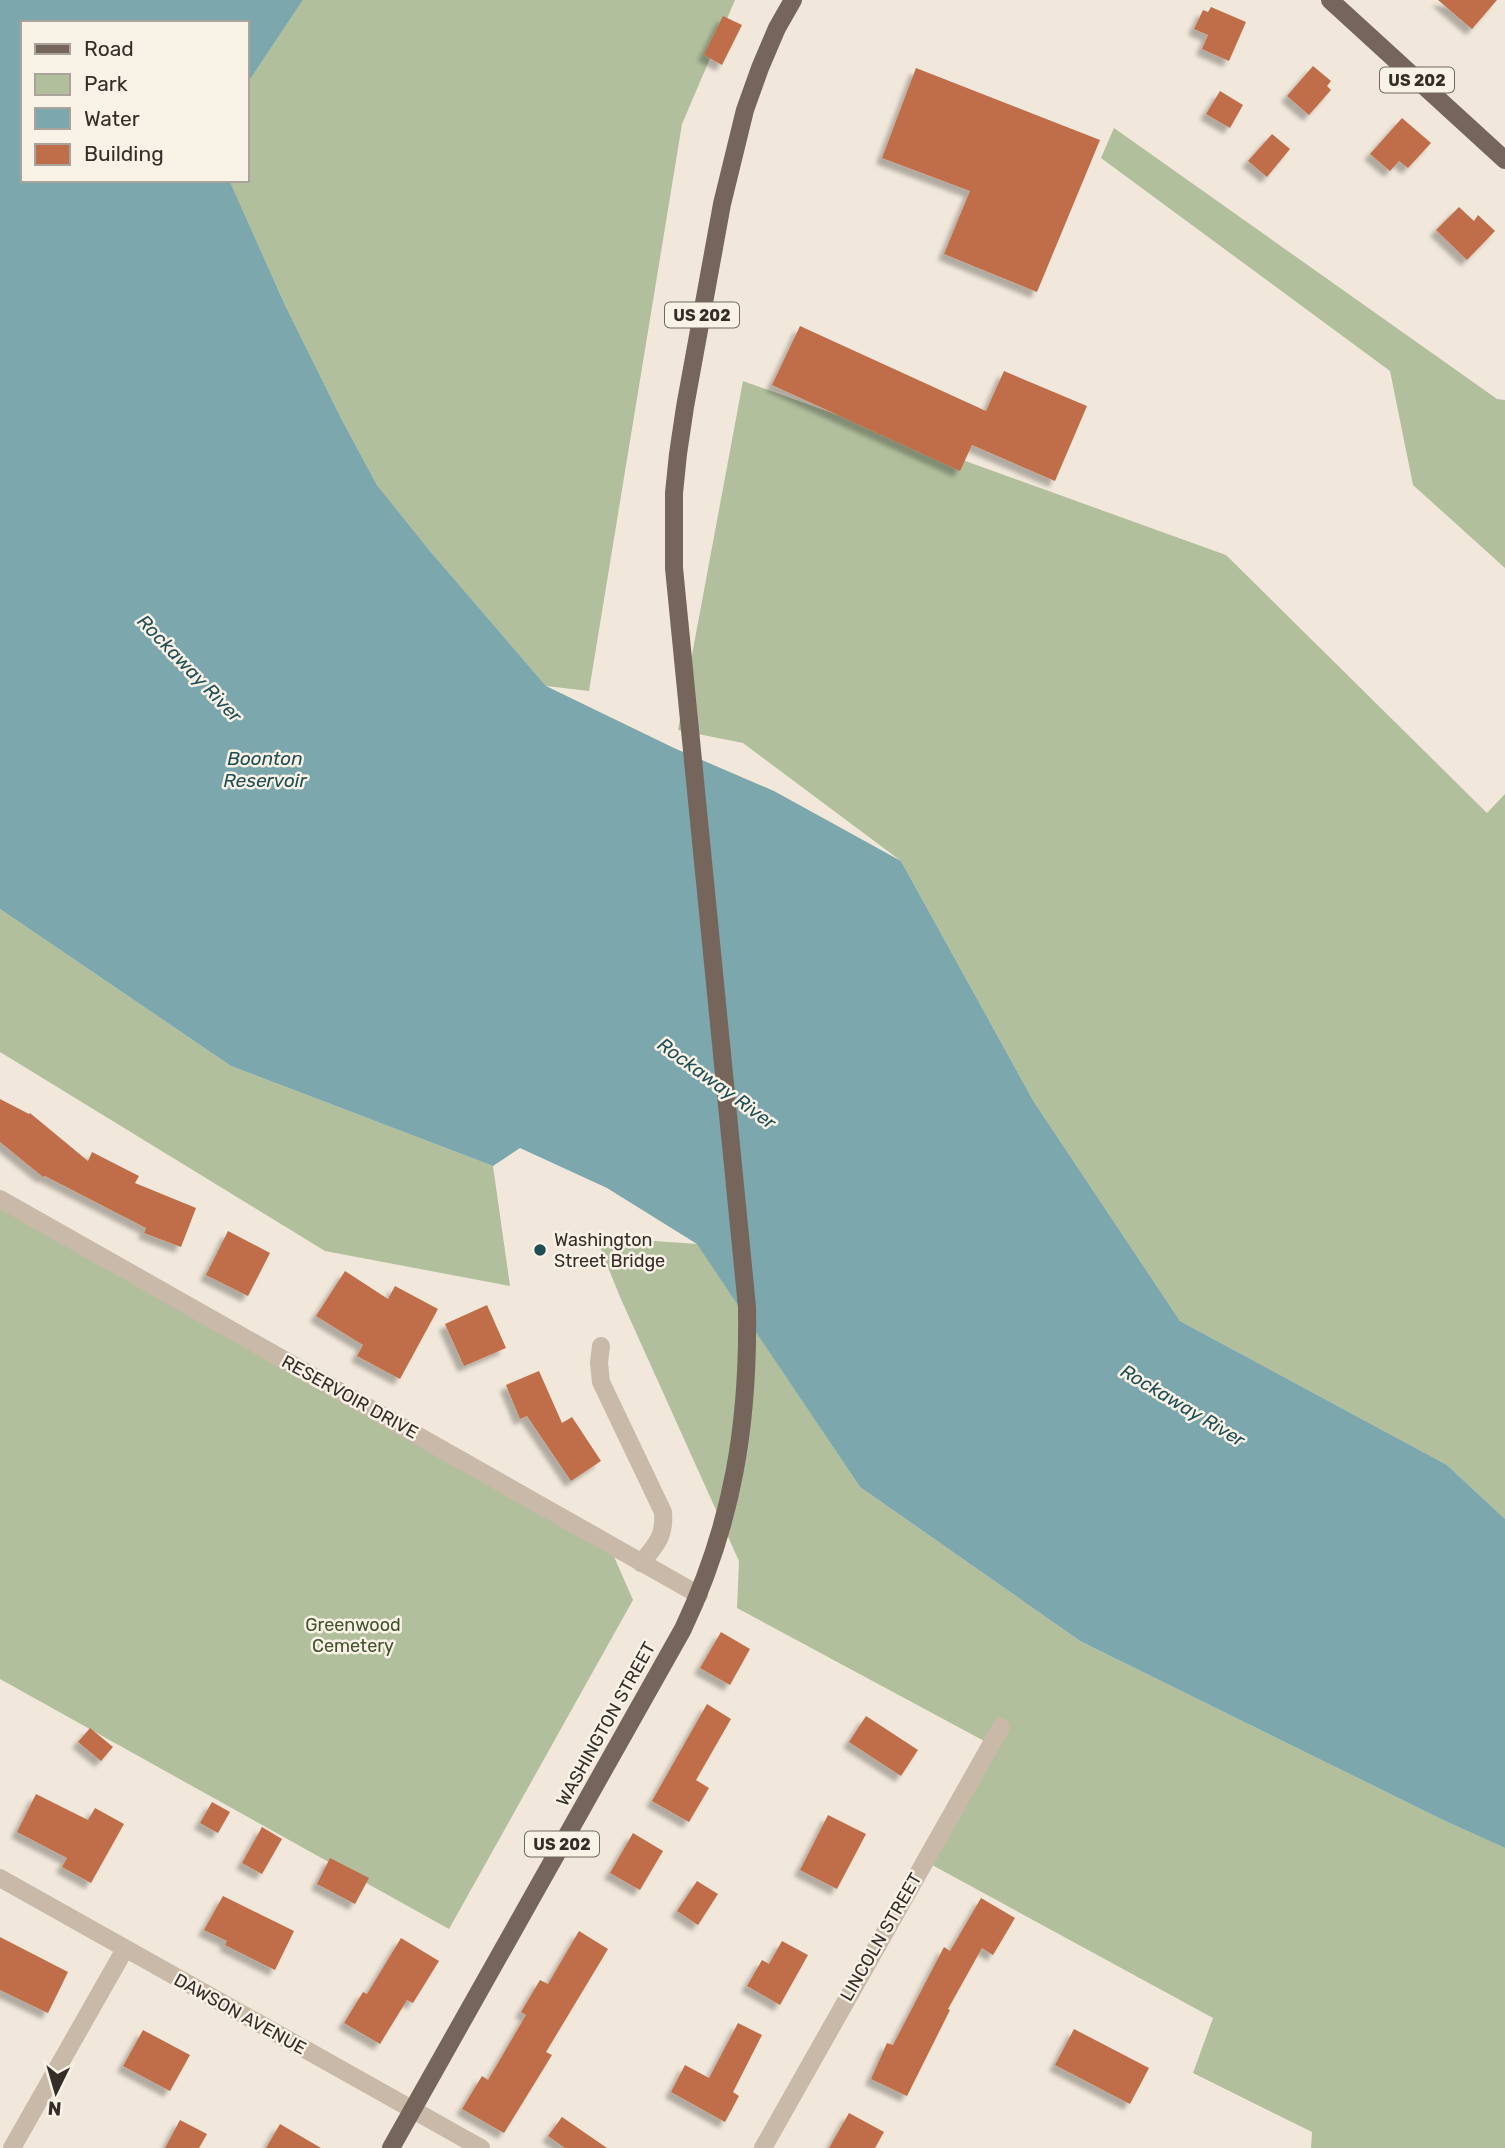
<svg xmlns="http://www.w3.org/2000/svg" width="1505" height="2148" font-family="Rubik,sans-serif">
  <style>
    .green { fill: #b1bf9c }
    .water { fill: #7ca7ac }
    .building { fill: #c06e4a; filter: url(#shadow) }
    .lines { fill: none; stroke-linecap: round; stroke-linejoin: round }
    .minor { stroke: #c8b9a8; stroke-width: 18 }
    .primary { stroke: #76655a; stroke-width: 18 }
    .poi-dot { fill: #1f4e55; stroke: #f8f2e7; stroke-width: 2.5 }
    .labels { text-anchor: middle; stroke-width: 5; stroke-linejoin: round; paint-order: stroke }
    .shield { fill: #f8f2e7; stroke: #706861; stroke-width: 2 }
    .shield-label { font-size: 16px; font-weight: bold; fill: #352d28 }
    .poi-label { font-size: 18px; fill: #352d28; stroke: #f8f2e7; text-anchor: start }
    .street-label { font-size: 18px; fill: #352d28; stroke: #f8f2e7 }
    .park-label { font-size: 18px; fill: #42522d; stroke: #f8f2e7 }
    .water-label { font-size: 19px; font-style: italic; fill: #1f4e55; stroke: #f8f2e7 }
  </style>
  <defs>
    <filter id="shadow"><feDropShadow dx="-6" dy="6" stdDeviation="2" flood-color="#0004"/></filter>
  </defs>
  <rect width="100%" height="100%" fill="#f1e8db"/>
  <g class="green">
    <polygon points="303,0 735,0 682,124 589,691 546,686 430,551 377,485 342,420 285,305 229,181 247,180 247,84"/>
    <polygon points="1114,128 1497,399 1505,400 1505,568 1413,485 1390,371 1101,158"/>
    <polygon points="743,381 1226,555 1487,813 1505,794 1505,1519 1447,1465 1180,1321 1034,1102 901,861 743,743 678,730"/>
    <polygon points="0,909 231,1066 493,1166 510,1286 325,1251 0,1052"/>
    <polygon points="0,1202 605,1536 633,1600 449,1929 0,1679"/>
    <polygon points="596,1237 698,1244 860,1487 1080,1641 1443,1820 1505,1848 1505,2148 1311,2148 1312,2132 1193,2073 1213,2018 923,1860 986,1742 737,1608 739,1561 620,1297"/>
  </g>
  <polygon class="water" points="0,0 303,0 247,84 247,23 23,23 23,180 229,180 285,305 342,420 377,485 430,551 546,686 674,748 774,791 901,861 1034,1102 1180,1321 1447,1465 1505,1519 1505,1848 1443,1820 1080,1641 860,1487 697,1244 607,1188 520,1148 493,1166 231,1066 0,909"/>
  <g class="building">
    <polygon points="1438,0 1497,0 1472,29"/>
    <polygon points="1211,7 1246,22 1229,61 1202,49 1208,35 1194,29 1203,10 1208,12"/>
    <polygon points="723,16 742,25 722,65 704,55"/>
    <polygon points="1313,66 1331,81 1327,86 1331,90 1309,115 1287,96"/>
    <polygon points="916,68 1100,140 1037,292 944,254 970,191 882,158"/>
    <polygon points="1220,91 1243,105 1230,128 1206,114"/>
    <polygon points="1402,118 1431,143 1408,168 1399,161 1390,171 1370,154"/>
    <polygon points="1272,134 1290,149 1267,177 1248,161"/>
    <polygon points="1459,207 1474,221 1478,215 1495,231 1467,260 1436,230"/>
    <polygon points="800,326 986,411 1004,371 1087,406 1055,481 972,445 960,471 772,385"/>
    <polygon points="0,1099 29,1114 30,1113 88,1161 92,1152 139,1176 135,1183 196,1208 181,1247 144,1233 146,1228 45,1176 43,1177 0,1142"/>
    <polygon points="228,1231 270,1253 248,1296 206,1275"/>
    <polygon points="345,1271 388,1299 395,1286 438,1309 400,1379 357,1356 363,1345 316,1316"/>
    <polygon points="487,1305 506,1348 464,1366 445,1324"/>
    <polygon points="539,1371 562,1423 572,1417 601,1461 571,1481 527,1416 520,1419 506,1385"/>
    <polygon points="721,1632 750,1649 730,1685 700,1668"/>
    <polygon points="707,1704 731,1719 696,1780 709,1788 689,1822 652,1801"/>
    <polygon points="866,1716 918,1750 901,1776 849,1742"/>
    <polygon points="90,1728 113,1747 101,1761 78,1742"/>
    <polygon points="36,1794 88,1820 95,1808 124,1824 91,1883 62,1867 67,1858 17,1832"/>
    <polygon points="212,1802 230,1812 218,1833 200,1823"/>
    <polygon points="828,1815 866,1834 837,1889 800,1870"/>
    <polygon points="262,1827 282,1839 262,1874 242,1863"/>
    <polygon points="633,1833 663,1851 640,1890 610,1873"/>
    <polygon points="330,1858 369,1878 355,1904 317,1884"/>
    <polygon points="697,1881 718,1894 698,1925 677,1911"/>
    <polygon points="223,1896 294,1931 275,1970 225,1945 227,1941 204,1930"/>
    <polygon points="981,1898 1015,1918 993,1955 982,1948 948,2009 950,2010 907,2096 871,2079 887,2043 893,2045 944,1947 950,1951"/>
    <polygon points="579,1931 608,1949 546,2052 552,2055 504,2133 462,2109 482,2076 488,2080 526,2015 521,2012 540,1980 548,1984"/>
    <polygon points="0,1937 68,1972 48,2013 0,1990"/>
    <polygon points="401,1938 439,1961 413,2003 407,2000 380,2044 344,2023 363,1992 367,1994"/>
    <polygon points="782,1941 808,1955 780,2005 747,1986 762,1960 769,1964"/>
    <polygon points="738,2023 762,2035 733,2092 739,2096 725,2122 671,2092 685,2065 709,2078"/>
    <polygon points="1074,2029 1149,2068 1130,2104 1055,2065"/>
    <polygon points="143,2030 190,2055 170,2091 123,2066"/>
    <polygon points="849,2113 884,2132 875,2148 829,2148"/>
    <polygon points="562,2117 607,2148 565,2148 548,2136"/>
    <polygon points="180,2120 207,2134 199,2148 165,2148"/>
    <polygon points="280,2124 321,2148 266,2148"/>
  </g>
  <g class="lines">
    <g class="minor">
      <polyline points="0,1199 699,1595"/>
      <path d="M601 1346 599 1363 601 1382 663 1512C665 1537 656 1545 641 1563"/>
      <polyline points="0,1878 481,2148"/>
      <polyline points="12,2148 125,1949"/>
      <polyline points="763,2148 1001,1727"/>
    </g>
    <g class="primary">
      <polyline points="1330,0 1505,160"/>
      <path d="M391 2148 683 1629C733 1523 749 1424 747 1307L674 568V493L678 454 685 407 722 204 745 110 760 68 777 28 793 0"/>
    </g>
  </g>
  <circle class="poi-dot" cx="540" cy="1250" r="7"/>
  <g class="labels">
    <g class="shield">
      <rect x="1380" y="67.5" width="74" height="25" rx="5"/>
      <rect x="665" y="302.5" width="74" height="25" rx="5"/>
      <rect x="525" y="1831.5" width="74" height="25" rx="5"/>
    </g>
    <g class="shield-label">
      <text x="1417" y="86">US 202</text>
      <text x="702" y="321">US 202</text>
      <text x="562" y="1850">US 202</text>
    </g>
    <g class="poi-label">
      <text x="554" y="1246">Washington<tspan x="554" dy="21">Street Bridge</tspan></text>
    </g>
    <g class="street-label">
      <text transform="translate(350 1397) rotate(29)" y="6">RESERVOIR DRIVE</text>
      <text transform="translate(606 1724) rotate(-61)" y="6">WASHINGTON STREET</text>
      <text transform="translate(881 1937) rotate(-60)" y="6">LINCOLN STREET</text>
      <text transform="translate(240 2014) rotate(29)" y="6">DAWSON AVENUE</text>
    </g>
    <g class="park-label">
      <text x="353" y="1631">Greenwood<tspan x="353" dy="21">Cemetery</tspan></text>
    </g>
    <g class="water-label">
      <text transform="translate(190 668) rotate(46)" y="7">Rockaway River</text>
      <text x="265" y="765">Boonton<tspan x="265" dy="22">Reservoir</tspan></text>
      <text transform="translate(717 1083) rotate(36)" y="7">Rockaway River</text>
      <text transform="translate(1183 1405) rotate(31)" y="7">Rockaway River</text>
    </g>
  </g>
  <rect x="21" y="21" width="228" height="161" fill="#f8f2e7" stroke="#aaa39b" stroke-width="2"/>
  <rect x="35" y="44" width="35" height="10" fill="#76655a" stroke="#aaa39b" stroke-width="2"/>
  <text x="84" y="56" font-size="21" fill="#352d28">Road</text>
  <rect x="35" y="74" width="35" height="21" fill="#b1bf9c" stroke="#aaa39b" stroke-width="2"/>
  <text x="84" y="91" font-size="21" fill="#352d28">Park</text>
  <rect x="35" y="108" width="35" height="21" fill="#7ca7ac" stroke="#aaa39b" stroke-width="2"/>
  <text x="84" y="126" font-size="21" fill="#352d28">Water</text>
  <rect x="35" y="144" width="35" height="21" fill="#c06e4a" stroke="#aaa39b" stroke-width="2"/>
  <text x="84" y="161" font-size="21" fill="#352d28">Building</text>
  <g transform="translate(56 2092) rotate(185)" stroke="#f8f2e7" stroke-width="5" paint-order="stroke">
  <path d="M0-5L12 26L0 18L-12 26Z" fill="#352d28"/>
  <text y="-10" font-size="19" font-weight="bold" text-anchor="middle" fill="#352d28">N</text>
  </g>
</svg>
